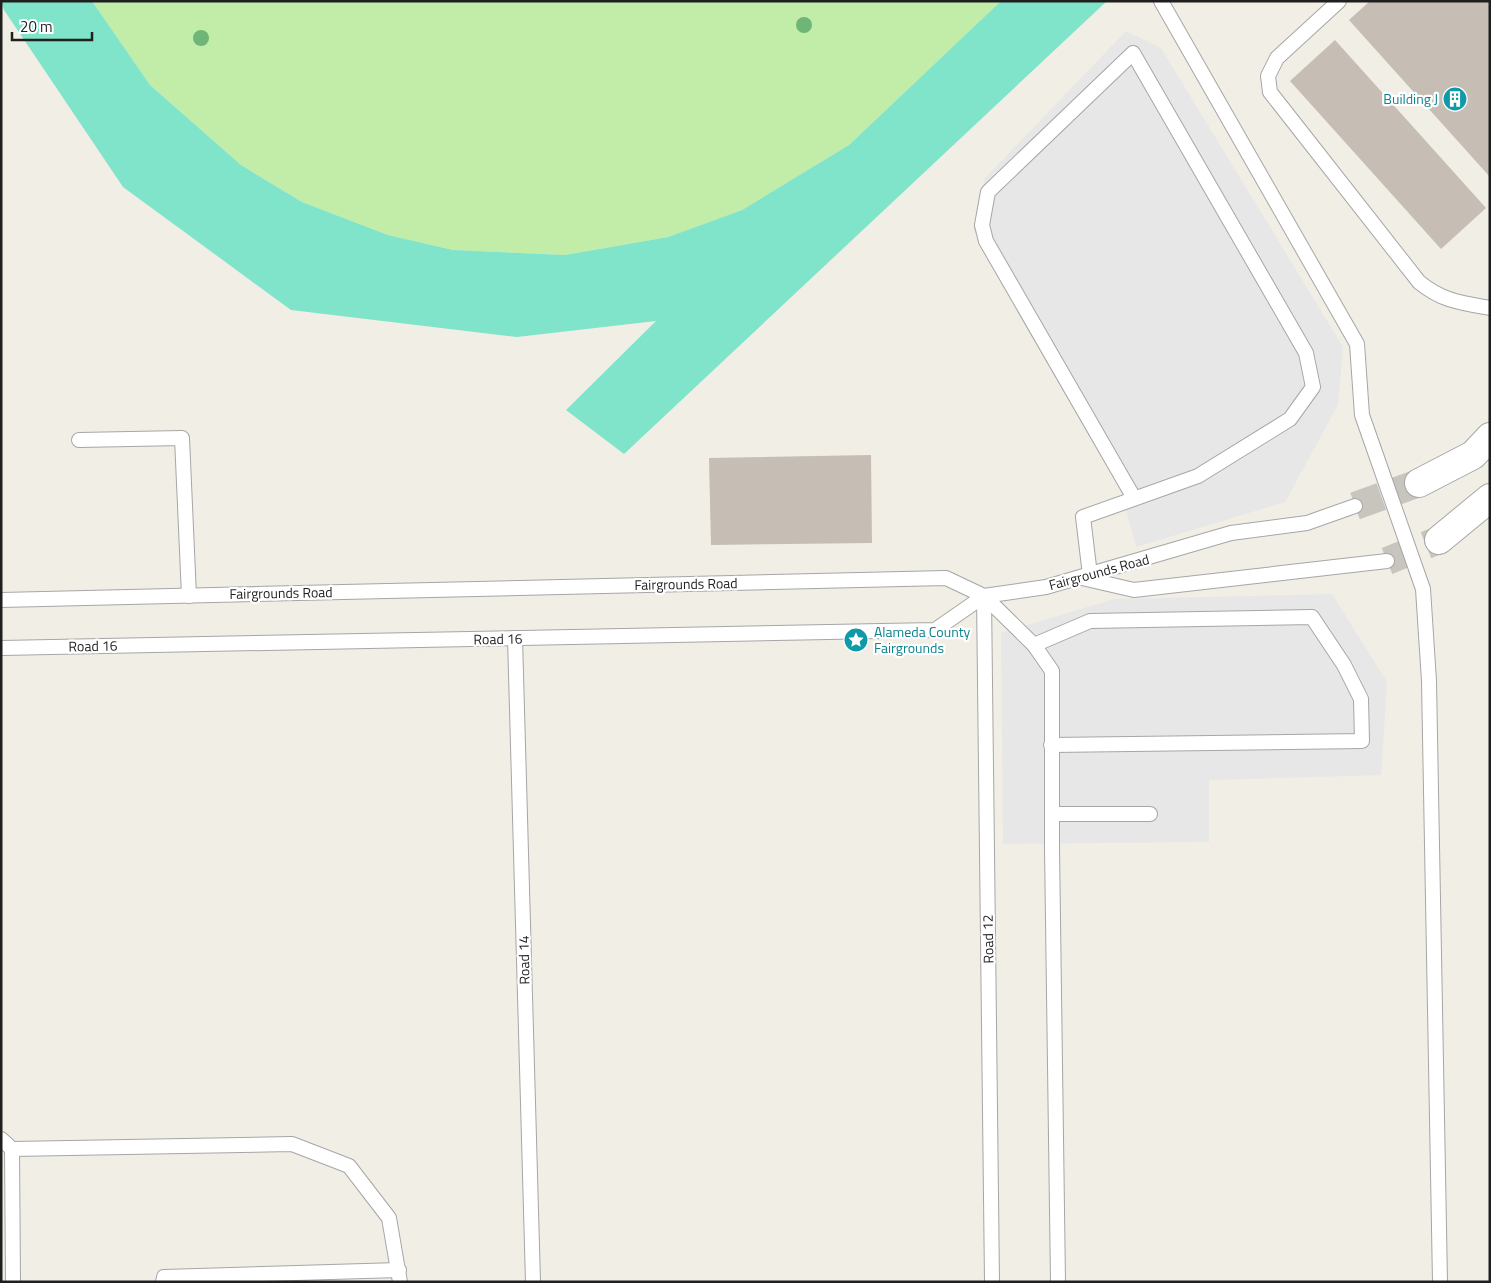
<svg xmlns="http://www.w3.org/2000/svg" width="1491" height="1283" font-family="'Titillium Web',sans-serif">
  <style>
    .grass { fill: #c2eda9 }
    .pitch { fill: #7fe4c9 }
    .parking { fill: #e7e7e7 }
    .building { fill: #c6bdb4 }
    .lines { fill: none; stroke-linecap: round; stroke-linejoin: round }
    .minor-tunnel { stroke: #c7c5bd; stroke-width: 28; stroke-dasharray: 28 14; stroke-linecap: butt }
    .service-casing { stroke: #a6a6a6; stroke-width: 16 }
    .minor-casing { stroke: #a6a6a6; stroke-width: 30 }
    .service { stroke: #fff; stroke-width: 14 }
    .minor { stroke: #fff; stroke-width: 28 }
    .tree { fill: #6fb578 }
    .labels { text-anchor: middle; stroke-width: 4.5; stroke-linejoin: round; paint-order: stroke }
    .culture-label { font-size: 14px; fill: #0d838f; stroke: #fff; text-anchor: end }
    .street-label { font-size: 14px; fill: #1f1f1f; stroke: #fff }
  </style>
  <rect width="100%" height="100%" fill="#f1eee5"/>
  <polygon class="grass" points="92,1 1001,1 849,145 742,210 668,237 565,255 453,250 388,235 302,202 241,165 150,85"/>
  <polygon class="pitch" points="1,1 92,1 150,85 241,165 302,202 388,235 453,250 565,255 668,237 742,210 849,145 1001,1 1107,1 624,454 566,410 656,321 517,337 291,310 123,187 4,10"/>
  <g class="parking">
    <polygon points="1126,31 1161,48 1343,347 1338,405 1285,502 1136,547 1118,480 973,230 985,178"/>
    <polygon points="1332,594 1387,682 1381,775 1209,780 1209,842 1003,844 1001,633 1114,599"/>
  </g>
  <g class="building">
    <polygon points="1370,1 1490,1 1490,177 1349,20"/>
    <polygon points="1335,40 1486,208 1441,249 1290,81"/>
    <polygon points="871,455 872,543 711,545 709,458"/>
  </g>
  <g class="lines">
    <g class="minor-tunnel">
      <polyline points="1355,506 1419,483"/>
      <polyline points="1387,561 1439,540"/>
    </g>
    <defs>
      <g id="service">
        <polyline points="1161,1 1357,344 1362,415 1423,589 1429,681 1440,1282"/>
        <path d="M1339 1 1277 58 1268 76 1270 92 1419 282C1442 301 1461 303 1490 308"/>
        <polyline points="79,440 182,438 189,596"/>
        <polyline points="1090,575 1083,517 1198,476 1290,419 1313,387 1306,353 1133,53 988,192 982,225 986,241 1134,498"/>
        <polyline points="1082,578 1134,590 1387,561"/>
        <polyline points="984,596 1034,645 1052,671 1052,848 1058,1282"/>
        <polyline points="984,596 992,1282"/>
        <polyline points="1,600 946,578 984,596 1046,587 1231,533 1307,523 1355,506"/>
        <polyline points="515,638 533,1282"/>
        <polyline points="1034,645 1090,621 1312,617 1344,665 1361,699 1362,741 1051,745"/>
        <polyline points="1,648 935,630 984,596"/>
        <polyline points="1052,814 1150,814"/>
        <polyline points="1,1139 12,1149"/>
        <polyline points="13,1282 12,1149 292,1144 349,1166 389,1218 400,1282"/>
        <polyline points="163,1282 164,1277 399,1270"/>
      </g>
      <g id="minor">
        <polyline points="1419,483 1473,455 1490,437"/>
        <polyline points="1439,540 1490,498"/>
      </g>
    </defs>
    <use href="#service" class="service-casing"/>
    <use href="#minor" class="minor-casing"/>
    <use href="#service" class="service"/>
    <use href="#minor" class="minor"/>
  </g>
  <g class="tree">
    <circle cx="804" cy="25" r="8"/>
    <circle cx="201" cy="38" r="8"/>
  </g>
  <defs>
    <symbol id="building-disc" viewBox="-11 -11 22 22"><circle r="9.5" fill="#0f9aa8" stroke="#fff"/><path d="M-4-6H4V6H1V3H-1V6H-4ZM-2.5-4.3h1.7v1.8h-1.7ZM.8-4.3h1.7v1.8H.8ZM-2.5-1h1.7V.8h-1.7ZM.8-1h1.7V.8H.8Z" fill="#fff"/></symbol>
    <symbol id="sight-disc" viewBox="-11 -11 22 22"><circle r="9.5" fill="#0f9aa8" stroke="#fff"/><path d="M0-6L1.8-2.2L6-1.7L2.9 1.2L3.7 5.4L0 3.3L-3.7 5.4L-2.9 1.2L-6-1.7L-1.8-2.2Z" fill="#fff"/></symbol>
  </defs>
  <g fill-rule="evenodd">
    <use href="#building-disc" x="1441" y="85" width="28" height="28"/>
    <use href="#sight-disc" x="842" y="626" width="28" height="28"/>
  </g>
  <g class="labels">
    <g class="culture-label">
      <text x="1438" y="104">Building J</text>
      <text x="874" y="637" text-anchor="start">Alameda County<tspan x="874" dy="16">Fairgrounds</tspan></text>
    </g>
    <g class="street-label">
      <text transform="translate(1099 572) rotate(-15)" y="5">Fairgrounds Road</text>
      <text transform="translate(686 584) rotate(-1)" y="5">Fairgrounds Road</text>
      <text transform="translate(281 593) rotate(-1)" y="5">Fairgrounds Road</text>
      <text transform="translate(498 639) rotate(-1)" y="5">Road 16</text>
      <text transform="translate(93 646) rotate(-1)" y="5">Road 16</text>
      <text transform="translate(988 939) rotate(-91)" y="5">Road 12</text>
      <text transform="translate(524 960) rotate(-91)" y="5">Road 14</text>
    </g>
  </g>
  <rect width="1491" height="1283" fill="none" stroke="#1f1f1f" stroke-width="5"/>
  <path d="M12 32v8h80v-8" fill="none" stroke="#1f1f1f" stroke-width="2.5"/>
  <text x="20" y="32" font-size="15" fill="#1f1f1f" stroke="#ffffff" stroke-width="4" paint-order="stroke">20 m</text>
</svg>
